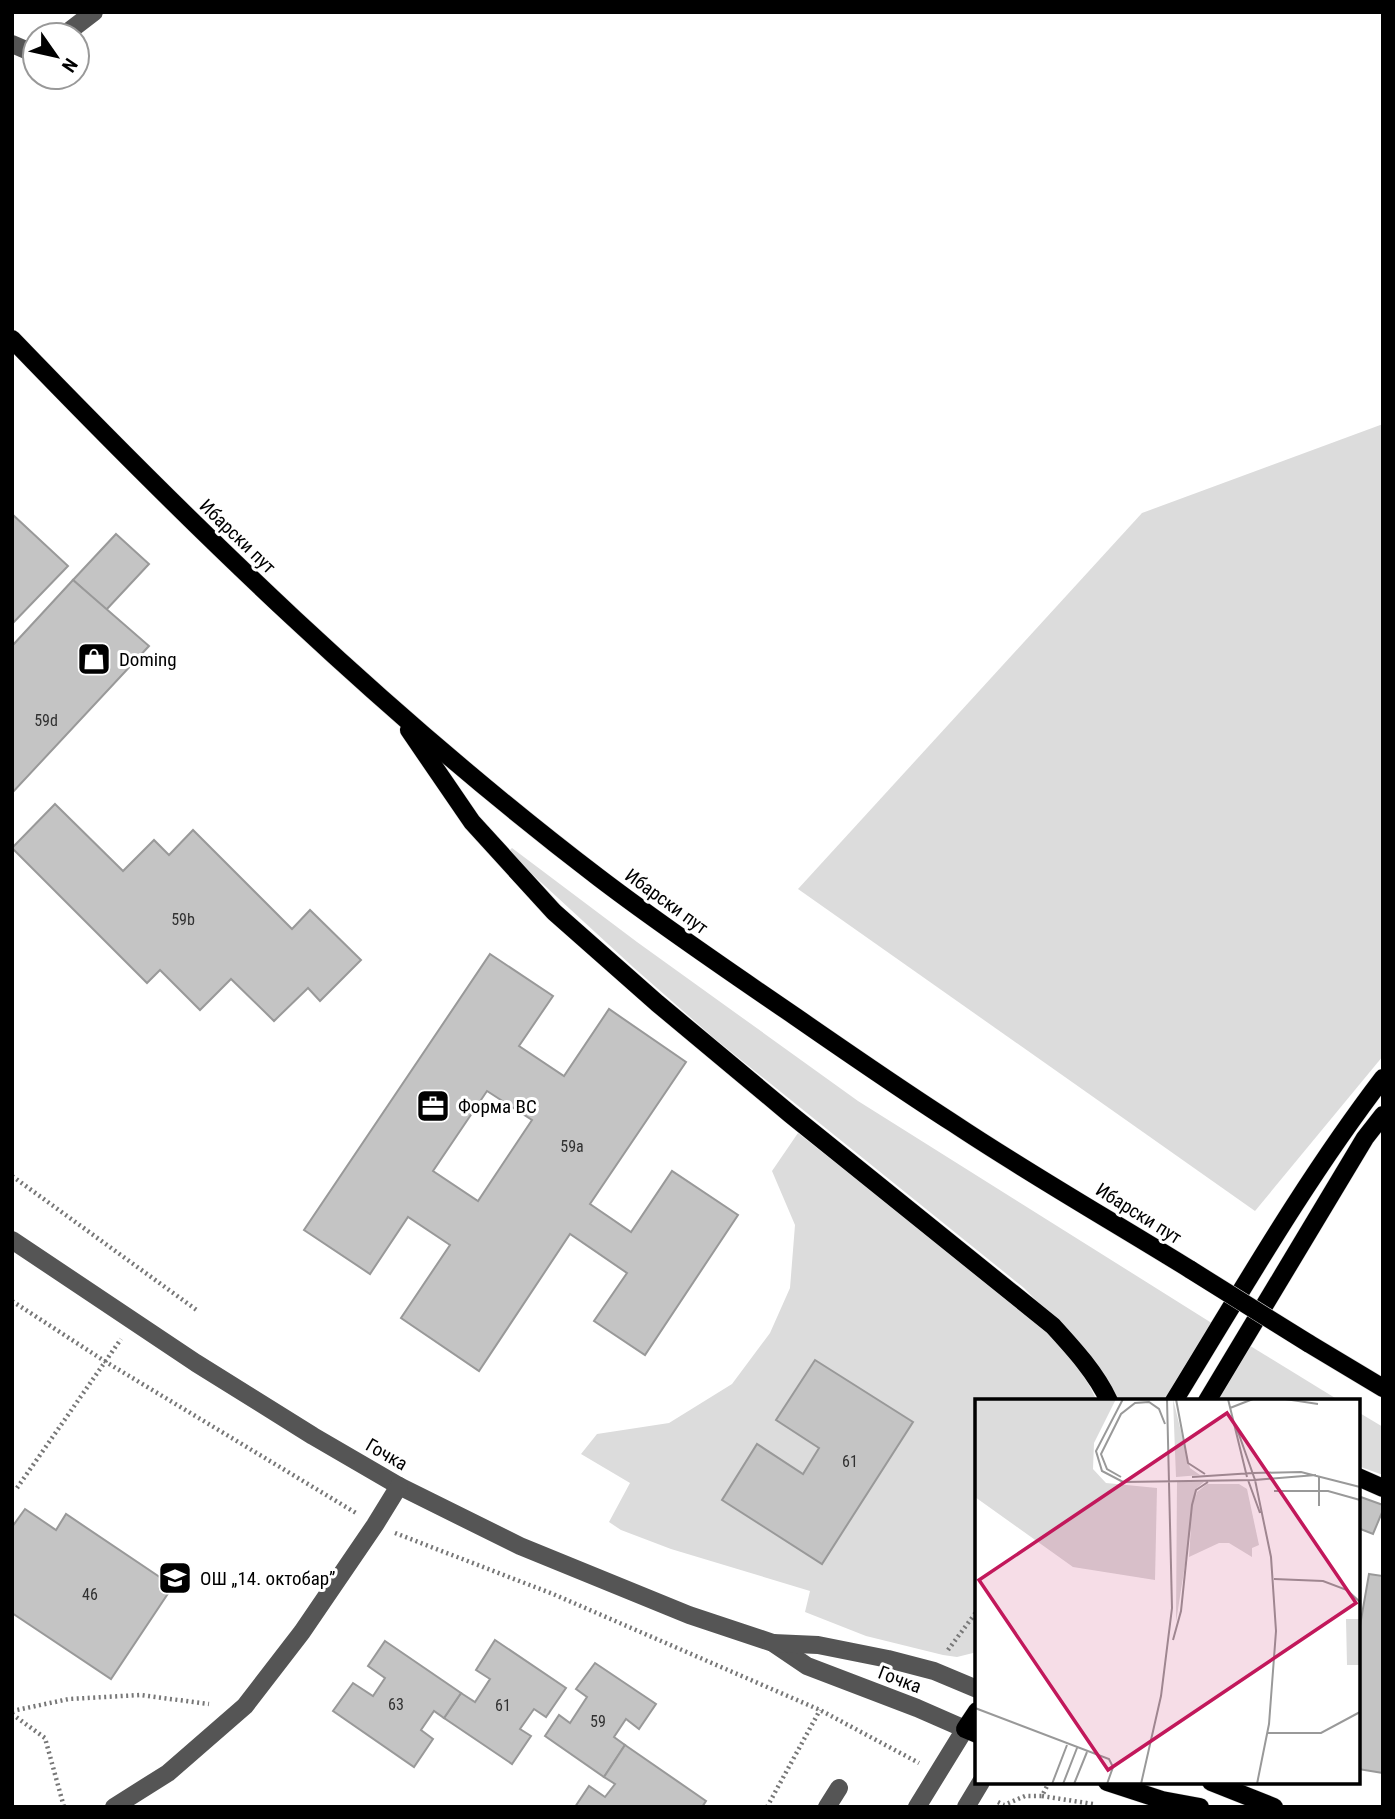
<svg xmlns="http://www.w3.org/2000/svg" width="1395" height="1819" font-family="'Roboto Condensed',sans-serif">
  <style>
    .green { fill: #dcdcdc }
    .building { fill: #c4c4c4; stroke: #999; stroke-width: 2; fill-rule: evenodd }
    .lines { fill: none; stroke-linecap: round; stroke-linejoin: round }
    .major-casing { stroke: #dbdbdb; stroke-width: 19 }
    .path { stroke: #777; stroke-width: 4.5; stroke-dasharray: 2 3.5; stroke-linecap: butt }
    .minor { stroke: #555; stroke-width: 18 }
    .major { stroke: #000; stroke-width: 18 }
    .major-bridge-casing { stroke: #dbdbdb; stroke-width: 19; stroke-linecap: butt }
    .major-bridge { stroke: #000; stroke-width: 18 }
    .labels { text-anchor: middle; stroke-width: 6; stroke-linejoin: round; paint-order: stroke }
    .number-label { font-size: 16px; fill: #313131 }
    .street-label { font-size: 19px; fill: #000; stroke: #fff }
    .poi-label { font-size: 19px; fill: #000; stroke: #fff; text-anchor: start }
    .inset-road { fill: none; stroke: #999; stroke-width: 2 }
    .view { fill: #c2185b; fill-opacity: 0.15; stroke: #c2185b; stroke-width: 3.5 }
    .inset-edge { fill: none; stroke: #000; stroke-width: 3.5 }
  </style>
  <rect width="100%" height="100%" fill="#fff"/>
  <g class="green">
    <polygon points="1383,424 1383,1056 1255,1211 798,889 1142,513"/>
    <polygon points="512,848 637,942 858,1101 1218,1327 1169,1401 1115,1401 1077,1342 1024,1288 715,1039 633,967 508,852"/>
    <path d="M798 1133C848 1172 898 1212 949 1251 1004 1295 1067 1333 1097 1401H977V1652L957 1657 943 1655 866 1636 805 1612 810 1591 671 1549 621 1530 609 1522 630 1483 581 1454 597 1434 669 1423 732 1384 770 1333 790 1288 795 1225 772 1171Z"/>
    <polygon points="1247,1344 1340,1401 1215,1401"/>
    <polygon points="1358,1412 1383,1427 1383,1475 1358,1466"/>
  </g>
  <g class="building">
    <polygon points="12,514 68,566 12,624"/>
    <polygon points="116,534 149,564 106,610 73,580"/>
    <polygon points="73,580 149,646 12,793 12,646"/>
    <polygon points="55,804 123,871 154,840 169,855 193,830 292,929 310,910 361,960 320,1001 308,988 274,1021 231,979 200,1010 160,970 147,983 12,848"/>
    <path d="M490 954 553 996 519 1046 564 1076 609 1009 686 1062 590 1204 631 1232 672 1171 738 1215 645 1355 594 1321 627 1273 570 1234 479 1371 401 1318 450 1245 408 1217 370 1274 304 1230ZM487 1091 532 1120 478 1201 433 1171Z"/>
    <polygon points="815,1360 913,1422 822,1564 722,1500 757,1444 803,1474 819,1448 776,1420"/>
    <polygon points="1358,1496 1383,1505 1383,1510 1373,1534 1358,1528"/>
    <polygon points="25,1509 56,1530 66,1514 173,1586 111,1679 12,1613 12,1527"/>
    <polygon points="1369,1574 1383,1576 1383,1773 1358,1769 1358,1637"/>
    <polygon points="495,1640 566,1688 546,1717 534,1709 520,1729 531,1736 512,1764 444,1718 461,1693 475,1702 490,1679 476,1670"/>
    <polygon points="385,1641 461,1693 444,1718 434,1711 421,1730 433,1739 414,1767 333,1711 353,1683 373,1696 385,1678 368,1666"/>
    <polygon points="595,1663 656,1704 639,1729 626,1719 614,1737 625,1745 604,1777 545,1736 559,1715 570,1723 587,1697 576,1689"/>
    <polygon points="625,1745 706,1801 702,1807 575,1807 589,1786 605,1797 615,1784 604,1777"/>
  </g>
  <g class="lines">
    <defs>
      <g id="major">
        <path d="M12 339C196 530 387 716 598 877 662 926 729 971 796 1017 848 1053 900 1089 953 1123 1031 1175 1112 1221 1191 1270"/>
        <path d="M409 730 472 822 554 912 657 1003 790 1114 1053 1326C1074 1349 1096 1373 1109 1401"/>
        <polyline points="1308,1343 1383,1388"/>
        <path d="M1174 1401C1241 1292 1305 1180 1383 1078"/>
        <polyline points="1207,1401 1365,1138 1383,1115"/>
        <polyline points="1358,1477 1383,1488"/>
        <polyline points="977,1711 965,1729 977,1734"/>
        <polyline points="1107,1782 1162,1800 1200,1807"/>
        <polyline points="1211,1782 1274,1807"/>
      </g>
    </defs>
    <use href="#major" class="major-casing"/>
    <g class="path">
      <polyline points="12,1176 198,1311"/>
      <polyline points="12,1301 106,1362 356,1513"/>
      <polyline points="17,1488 121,1339"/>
      <polyline points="395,1533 553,1594 820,1710 919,1763"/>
      <polyline points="948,1650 977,1611"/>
      <polyline points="12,1711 69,1699 140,1695 209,1704"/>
      <polyline points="12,1714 45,1738 64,1807"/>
      <polyline points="1042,1796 1093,1804"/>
      <polyline points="998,1802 1004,1805 1025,1796 1042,1796 1049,1782"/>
      <polyline points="767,1807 820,1710"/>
    </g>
    <g class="minor">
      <polyline points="64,35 94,12"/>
      <polyline points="12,44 26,50 35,48"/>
      <polyline points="12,1240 196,1363 313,1436 399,1486 520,1546 689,1615 773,1643 807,1666 917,1708 965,1729 917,1807"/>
      <polyline points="773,1643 818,1645 888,1659 934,1671 977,1689"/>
      <polyline points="114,1807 168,1773 245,1706 302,1632 375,1525 399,1486"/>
      <polyline points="827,1807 839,1788"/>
      <polyline points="966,1807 981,1782"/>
    </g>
    <use href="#major" class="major"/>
    <defs>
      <polyline id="major-bridge" points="1191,1270 1308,1343"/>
    </defs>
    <use href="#major-bridge" class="major-bridge-casing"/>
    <use href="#major-bridge" class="major-bridge"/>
  </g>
  <defs>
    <symbol id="shop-square" viewBox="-11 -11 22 22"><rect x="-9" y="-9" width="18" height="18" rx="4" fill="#000" stroke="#fff"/><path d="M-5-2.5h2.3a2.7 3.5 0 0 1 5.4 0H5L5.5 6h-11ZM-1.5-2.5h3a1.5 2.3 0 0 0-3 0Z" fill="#fff"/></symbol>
    <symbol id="office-square" viewBox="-11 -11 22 22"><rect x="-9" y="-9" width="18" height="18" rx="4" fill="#000" stroke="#fff"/><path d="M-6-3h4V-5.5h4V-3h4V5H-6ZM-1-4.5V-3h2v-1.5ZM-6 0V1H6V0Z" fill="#fff"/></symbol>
    <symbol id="school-square" viewBox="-11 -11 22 22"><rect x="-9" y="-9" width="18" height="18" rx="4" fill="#000" stroke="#fff"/><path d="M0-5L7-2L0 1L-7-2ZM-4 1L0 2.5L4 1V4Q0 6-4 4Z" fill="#fff"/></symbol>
  </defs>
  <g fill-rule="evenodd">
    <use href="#shop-square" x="75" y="640" width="38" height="38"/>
    <use href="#office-square" x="414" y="1087" width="38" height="38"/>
    <use href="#school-square" x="156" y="1559" width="38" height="38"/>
  </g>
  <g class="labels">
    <g class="number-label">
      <text x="46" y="726">59d</text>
      <text x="183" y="925">59b</text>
      <text x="572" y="1152">59a</text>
      <text x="850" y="1467">61</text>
      <text x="90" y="1600">46</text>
      <text x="396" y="1710">63</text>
      <text x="503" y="1711">61</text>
      <text x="598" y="1727">59</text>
    </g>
    <g class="street-label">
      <text transform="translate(238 536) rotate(44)" y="7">Ибарски пут</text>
      <text transform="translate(667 901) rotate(36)" y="7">Ибарски пут</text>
      <text transform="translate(1139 1213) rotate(32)" y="7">Ибарски пут</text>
      <text transform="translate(387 1454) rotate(30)" y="7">Гочка</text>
      <text transform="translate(900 1679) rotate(21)" y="7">Гочка</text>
    </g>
    <g class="poi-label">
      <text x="119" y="666">Doming</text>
      <text x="458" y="1113">Форма ВС</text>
      <text x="200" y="1585">ОШ „14. октобар”</text>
    </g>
  </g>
  <g transform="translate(975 1399)">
    <rect width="385" height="385" fill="#fff"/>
    <path d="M0 0H141L119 44 118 70 131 84 182 89 180 181 98 168 0 98ZM198 0 215 69 225 76 201 78ZM202 83H229L222 89 201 223ZM232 85H264L272 90 284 146 277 149V158L254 144H244L214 158 217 112 222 93ZM385 220V266H372L371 220Z" fill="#dcdcdc"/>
    <path class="inset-road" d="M148 0 121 52 127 72 148 83 280 81 261 27M201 0 213 64 230 75M253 0 272 78M310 0 343 5M255 9 278 0M278 74 326 73 385 88M146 78 132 70 126 55 146 15 160 4 174 3 184 10 190 25M217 78 278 74M273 81 285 114M299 92H353L385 101M344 107V77M299 180 348 182 372 191 385 203M198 241 206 212 217 106 221 91 233 83M0 309 134 360 138 368 132 385M293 334H346L385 313M77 385 92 346M88 385 102 349M99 385 112 353M166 385 186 297 197 209 192 0M282 385 294 325 301 232 296 158 280 81 341 76"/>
    <path class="view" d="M252 14 381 204 133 371 4 181Z"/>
    <rect width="385" height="385" class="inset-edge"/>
  </g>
  <rect width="1395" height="1819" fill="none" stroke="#000000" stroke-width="28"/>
  <g transform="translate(56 56) rotate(124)"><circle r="33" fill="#ffffff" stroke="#999999" stroke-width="2"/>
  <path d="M0-5L12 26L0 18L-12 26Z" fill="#000000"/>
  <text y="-10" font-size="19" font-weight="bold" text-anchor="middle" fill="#000000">N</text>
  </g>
</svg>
